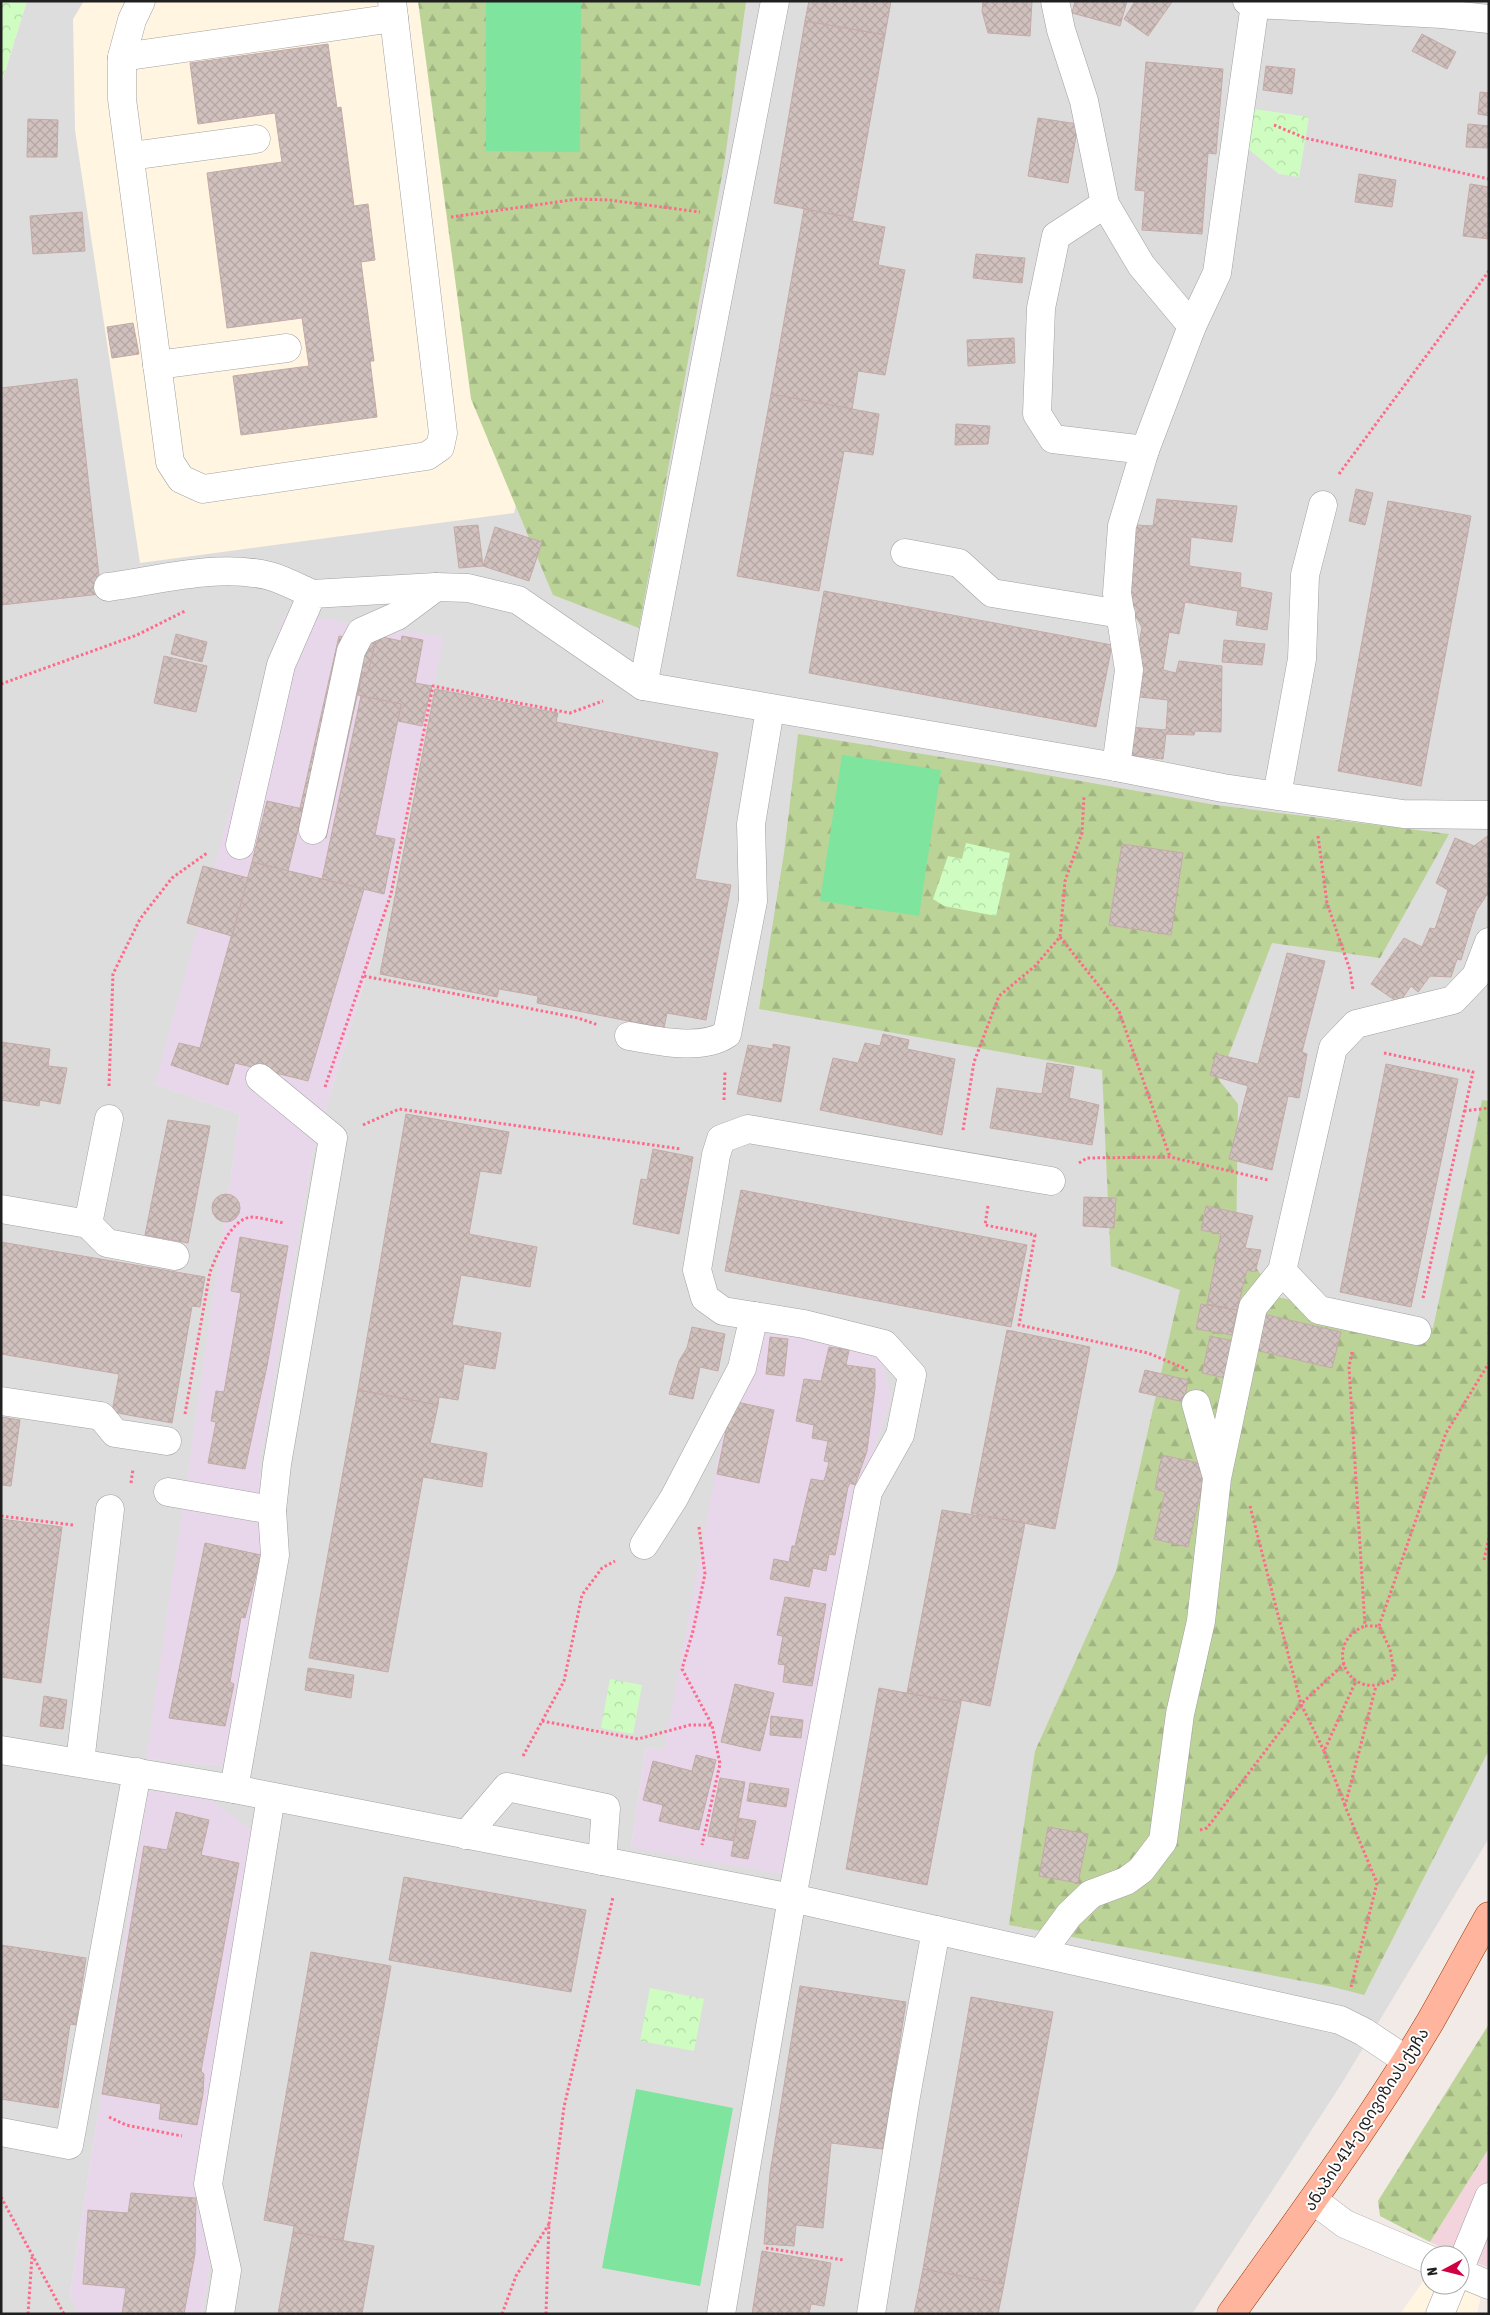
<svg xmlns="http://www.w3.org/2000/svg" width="1490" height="2315" font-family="'Asap Condensed','Noto Sans Georgian',sans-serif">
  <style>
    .residential { fill: #dedddd; fill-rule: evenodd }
    .commercial { fill: #f3d4dd }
    .industrial { fill: #e8d7ea }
    .education { fill: #fff5e1 }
    .forest { fill: url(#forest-firs) }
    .park { fill: url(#park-crowns) }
    .pitch { fill: #7fe49d }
    .building { fill: url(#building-cross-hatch); stroke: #c4aaa7 }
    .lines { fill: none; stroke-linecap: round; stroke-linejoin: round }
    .minor-casing { stroke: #a1a1a1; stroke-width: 29 }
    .major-casing { stroke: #9c3600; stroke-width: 29 }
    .path { stroke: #ff698a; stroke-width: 3; stroke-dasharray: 2.5 2.5; stroke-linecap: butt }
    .minor { stroke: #fff; stroke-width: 28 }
    .major { stroke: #ffb59d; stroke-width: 28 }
    .labels { text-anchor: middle; stroke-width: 4; stroke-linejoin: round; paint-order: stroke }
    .street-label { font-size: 16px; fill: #202020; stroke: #fff }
  </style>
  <defs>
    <pattern id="forest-firs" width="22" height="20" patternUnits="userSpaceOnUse" patternTransform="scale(1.25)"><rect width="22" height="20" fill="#bcd398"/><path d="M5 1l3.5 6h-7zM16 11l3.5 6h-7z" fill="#a1b583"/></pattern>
    <pattern id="park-crowns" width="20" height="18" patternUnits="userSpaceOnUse" patternTransform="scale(1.25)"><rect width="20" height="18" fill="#cffdc1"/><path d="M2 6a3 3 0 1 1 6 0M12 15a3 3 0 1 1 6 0" fill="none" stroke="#b1d9a6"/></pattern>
    <pattern id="building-cross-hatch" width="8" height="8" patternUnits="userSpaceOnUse" patternTransform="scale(1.25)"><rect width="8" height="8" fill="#d1c1be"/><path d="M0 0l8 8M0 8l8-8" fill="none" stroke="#b3a6a3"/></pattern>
  </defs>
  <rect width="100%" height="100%" fill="#f1eae6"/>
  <path class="residential" d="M27 1H1489V1838L1342 2083 1192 2314H202L212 2254 148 1791 70 2295 79 2314H1V85ZM387 908 313 1151 259 1468 267 1543 226 1766 147 1759 240 1114 155 1084ZM891 1397 862 1488 631 1848 646 1747 664 1751Z"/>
  <polygon class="commercial" points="1489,2148 1489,2268 1430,2242"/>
  <g class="industrial">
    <polygon points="284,613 444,637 387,908 313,1151 259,1468 267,1543 226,1766 146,1759 240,1114 155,1084"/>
    <polygon points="761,1332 833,1336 881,1355 891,1397 862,1488 787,1875 631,1848 646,1747 664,1751 728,1403"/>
    <polygon points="148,1790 211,1800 254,1832 212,2254 202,2314 79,2314 70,2295"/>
  </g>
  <g class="education">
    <polygon points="84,1 629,1 589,203 514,513 140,563 75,130 73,19"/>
    <polygon points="1424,2280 1430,2281 1430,2285 1443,2285 1481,2296 1477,2314 1400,2314"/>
  </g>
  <g class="forest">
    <polygon points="418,1 746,1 725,159 639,628 553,595 471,399"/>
    <polygon points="798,734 991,765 1216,805 1449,834 1380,958 1272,943 1219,1080 1238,1104 1236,1253 1247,1255 1277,1297 1433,1328 1482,1100 1489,1101 1489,1750 1364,1995 1333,1987 1009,1925 1035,1751 1116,1571 1180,1290 1111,1266 1102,1070 759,1009 784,853"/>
    <polygon points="1489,2024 1489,2148 1430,2242 1380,2216 1378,2201"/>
  </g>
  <g class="park">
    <polygon points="1,1 27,1 1,84"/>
    <polygon points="1254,109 1309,117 1299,177 1279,174 1247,148"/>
    <polygon points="966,843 1010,853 996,916 944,906 933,899 948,856 962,859"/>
    <polygon points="610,1679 642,1685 633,1734 601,1728"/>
    <polygon points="650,1988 704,1999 694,2051 640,2041"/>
  </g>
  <g class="pitch">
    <polygon points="486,1 581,1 580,152 486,151"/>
    <polygon points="842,755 941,770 919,916 820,901"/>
    <polygon points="636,2089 733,2108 700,2286 602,2268"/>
  </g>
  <g class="building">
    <polygon points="809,1 891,1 885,35 805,21"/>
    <polygon points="983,1 1032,1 1030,36 988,33 982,11"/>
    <polygon points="1075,1 1127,1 1120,26 1072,13"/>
    <polygon points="1131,1 1171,1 1172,2 1148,36 1124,19 1134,3"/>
    <polygon points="805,21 885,35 853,218 774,203"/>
    <polygon points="1422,34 1456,52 1447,69 1412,51"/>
    <polygon points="328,44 337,108 341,107 354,206 368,204 375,260 361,262 374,361 370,361 377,417 241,435 233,376 309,366 302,318 227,328 207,173 282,162 275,113 198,124 190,63"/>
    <polygon points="1146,62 1223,69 1216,154 1208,153 1202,234 1142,230 1145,191 1135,190"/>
    <polygon points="1266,66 1295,69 1292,94 1263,90"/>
    <polygon points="1480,92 1489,93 1489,116 1478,114"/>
    <polygon points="1038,118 1078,124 1068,183 1028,176"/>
    <polygon points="28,119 58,120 57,157 27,157"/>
    <polygon points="1468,124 1489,126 1488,148 1466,147"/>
    <polygon points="1359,174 1396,180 1392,207 1355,202"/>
    <polygon points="1470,184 1489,187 1489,239 1463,236"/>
    <polygon points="804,209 853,218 852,221 885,227 878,265 905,270 885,375 858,371 852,410 771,394"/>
    <polygon points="82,212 85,251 33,254 30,216"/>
    <polygon points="976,254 1025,258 1022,283 973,278"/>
    <polygon points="133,323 139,354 112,358 107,327"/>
    <polygon points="1014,338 1015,363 968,366 967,340"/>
    <polygon points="77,379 101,594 1,605 1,388"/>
    <polygon points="771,394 879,414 873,455 844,451 819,591 737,576"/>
    <polygon points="956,424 990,426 988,444 955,445"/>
    <polygon points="1356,489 1373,493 1365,525 1349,521"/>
    <polygon points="1157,499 1237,506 1232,542 1191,537 1189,566 1241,573 1240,587 1272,593 1267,630 1236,625 1238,611 1185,602 1179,634 1169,632 1163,670 1176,673 1179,661 1222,666 1221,732 1195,731 1194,735 1166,734 1163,759 1128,755 1130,727 1166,730 1168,700 1130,696 1142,627 1132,610 1127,609 1136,525 1153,526"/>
    <polygon points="1388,501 1471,516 1421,786 1338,771"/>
    <polygon points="478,525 483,566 459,568 454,527"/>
    <polygon points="495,527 542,542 529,581 483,566"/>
    <polygon points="824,591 1112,645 1096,727 809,673"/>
    <polygon points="176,634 207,642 202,662 171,654"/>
    <polygon points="339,636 376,642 368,673 362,673 326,838 298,830 303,809 300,808"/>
    <polygon points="377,636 401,641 402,636 423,640 415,683 432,686 422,726 398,721 401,704 358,695 362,673 368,673"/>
    <polygon points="1224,640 1265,644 1262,665 1222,662"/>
    <polygon points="164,656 207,666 196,712 154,703"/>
    <polygon points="435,689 558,713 556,722 718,753 695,879 731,885 706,1020 667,1013 664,1028 537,1003 538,996 499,989 497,997 380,974"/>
    <polygon points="361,696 401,704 375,835 395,839 384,894 322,879"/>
    <polygon points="267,801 303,809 288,871 252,862"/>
    <polygon points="1489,835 1489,892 1476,911 1461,960 1457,959 1451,977 1430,976 1418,992 1411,986 1399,1003 1371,984 1404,938 1422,947 1430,928 1435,929 1448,890 1436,883 1455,838 1474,846"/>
    <polygon points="1122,844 1183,853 1171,935 1109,925"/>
    <polygon points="252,862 364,889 308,1081 235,1063 228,1085 171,1065 179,1043 200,1048"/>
    <polygon points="203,866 248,878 232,936 187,923"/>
    <polygon points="1287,953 1325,961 1302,1052 1307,1054 1299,1098 1288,1096 1272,1170 1229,1159 1248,1086 1210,1075 1216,1054 1258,1064"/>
    <polygon points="883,1034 909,1040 907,1049 955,1059 942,1135 820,1110 833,1058 858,1063 865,1043 880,1046"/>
    <polygon points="1,1042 50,1049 48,1066 67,1068 60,1104 40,1100 39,1106 1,1100"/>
    <polygon points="773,1044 790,1047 781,1102 737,1094 748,1045 773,1049"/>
    <polygon points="1047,1063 1074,1067 1069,1098 1099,1105 1092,1145 990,1128 997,1088 1042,1094"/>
    <polygon points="1386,1064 1458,1079 1411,1307 1340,1292"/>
    <polygon points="406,1114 509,1132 501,1174 480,1171 469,1234 537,1247 530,1287 461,1275 452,1325 501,1333 495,1369 464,1364 458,1400 439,1397 438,1405 358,1390"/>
    <polygon points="168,1120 210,1126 188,1243 145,1235"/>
    <polygon points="653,1149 693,1157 679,1234 633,1224 641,1179 647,1180"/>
    <polygon points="741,1190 1027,1245 1011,1327 725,1271"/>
    <circle cx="226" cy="1208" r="14"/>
    <polygon points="1084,1197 1116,1198 1114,1228 1083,1226"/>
    <polygon points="1206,1206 1253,1216 1245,1248 1261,1250 1255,1272 1247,1270 1237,1310 1207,1304 1221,1234 1201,1230"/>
    <polygon points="240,1237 288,1246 267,1366 245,1469 208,1463 216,1422 211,1421 216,1391 224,1392 241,1293 231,1291"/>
    <polygon points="1,1242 205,1277 200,1307 192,1306 172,1423 112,1412 119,1374 1,1354"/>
    <polygon points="1201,1304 1237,1310 1232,1335 1196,1329"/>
    <polygon points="1263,1314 1341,1332 1332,1368 1255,1350"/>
    <polygon points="692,1327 725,1334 718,1371 700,1367 693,1399 669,1394 679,1361 687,1348"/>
    <polygon points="1007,1330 1090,1347 1055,1529 971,1513"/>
    <polygon points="1210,1336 1233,1341 1225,1378 1202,1373"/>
    <polygon points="770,1337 788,1339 784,1376 766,1374"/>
    <polygon points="829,1347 849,1350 846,1365 875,1369 875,1388 867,1451 855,1485 850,1483 848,1487 835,1555 829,1554 826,1571 813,1568 809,1587 770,1579 774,1559 789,1562 792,1546 795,1546 811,1479 824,1481 829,1462 824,1461 828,1441 812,1438 814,1425 796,1421 804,1379 821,1381"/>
    <polygon points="1145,1370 1188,1380 1184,1402 1139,1392"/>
    <polygon points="358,1390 438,1405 430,1443 487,1453 482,1487 423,1477 388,1672 309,1658"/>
    <polygon points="732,1401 774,1410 759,1483 717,1474"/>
    <polygon points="1,1417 20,1420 11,1486 1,1485"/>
    <polygon points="1162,1455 1207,1465 1188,1547 1154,1539 1165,1492 1155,1489"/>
    <polygon points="942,1510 1025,1523 990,1706 961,1700 961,1703 907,1693"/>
    <polygon points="1,1519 62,1527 41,1683 1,1677"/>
    <polygon points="205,1543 261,1555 245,1618 241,1617 230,1682 234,1684 225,1726 169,1718"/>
    <polygon points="785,1597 826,1604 812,1686 783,1682 785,1665 778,1664 783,1636 777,1635"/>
    <polygon points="308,1668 354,1675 351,1698 305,1690"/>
    <polygon points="735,1684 774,1693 760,1751 721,1742"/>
    <polygon points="879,1688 961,1703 927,1885 846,1869"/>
    <polygon points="44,1696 67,1700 63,1729 40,1726"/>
    <polygon points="771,1716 803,1720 801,1738 770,1735"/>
    <polygon points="696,1755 716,1760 699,1830 659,1821 663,1805 643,1800 653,1761 692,1771"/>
    <polygon points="720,1778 745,1782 734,1841 708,1836"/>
    <polygon points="750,1783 789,1789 786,1807 747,1801"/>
    <polygon points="176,1812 209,1820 201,1855 239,1863 201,2071 204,2074 203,2094 197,2125 159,2119 161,2104 102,2094 144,1846 167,1850"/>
    <polygon points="738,1818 756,1821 748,1859 731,1856"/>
    <polygon points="1048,1827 1088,1834 1078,1883 1039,1876"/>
    <polygon points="404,1877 586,1910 571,1992 389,1960"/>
    <polygon points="1,1945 86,1958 76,2025 70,2024 58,2108 1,2099"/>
    <polygon points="311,1952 391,1966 343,2241 293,2232 294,2226 264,2220"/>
    <polygon points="800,1986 906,2002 883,2149 831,2143 823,2228 796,2225 794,2246 764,2244 770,2173"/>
    <polygon points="971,1997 1053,2012 1004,2284 923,2269"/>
    <polygon points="131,2193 196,2198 195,2254 184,2314 122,2314 126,2288 83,2284 88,2210 128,2213"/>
    <polygon points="293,2232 374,2246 362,2314 278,2314"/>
    <polygon points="762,2251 831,2263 824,2306 811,2304 809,2314 752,2314"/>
    <polygon points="923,2269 1004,2284 998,2314 914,2314"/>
  </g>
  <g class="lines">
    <defs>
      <g id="minor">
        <polyline points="141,1 132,20 122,57 122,99 170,462 181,479 203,489 427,456 440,447 443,433 392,1"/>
        <polyline points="1055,1 1061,30 1084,101 1105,204 1141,265 1192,326"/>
        <polyline points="1247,1 1255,4 1442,14 1489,19"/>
        <polyline points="122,57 394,18"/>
        <polyline points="131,156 256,139"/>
        <polyline points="1105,204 1056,236 1041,308 1037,414 1053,439 1145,450"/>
        <polyline points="157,365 287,348"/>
        <polyline points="905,553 959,563 992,593 1121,614"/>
        <path d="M108 587C161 580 217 563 270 576 284 580 299 588 312 594"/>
        <polyline points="643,686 775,1"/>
        <polyline points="1116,767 1129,670 1117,593 1122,526 1145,450 1192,326 1217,273 1255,4"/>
        <polyline points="1277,795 1302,659 1305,575 1323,505"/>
        <polyline points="313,830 351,651 361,632 397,616 436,587"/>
        <polyline points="240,845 281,665 312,594 436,587 468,588 518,600 643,686 1116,767 1223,788 1403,814 1489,815"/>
        <path d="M629 1036C658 1041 702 1051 727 1034L753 901 751 824 770 709"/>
        <polyline points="1,1209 88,1224 107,1243 175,1256"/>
        <polyline points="88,1224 109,1119"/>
        <polyline points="1282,1271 1319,1310 1417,1331"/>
        <polyline points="1,1401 101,1416 115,1433 167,1441"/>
        <polyline points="1196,1404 1216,1474"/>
        <polyline points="168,1492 272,1510"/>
        <polyline points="644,1545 674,1498 742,1368 754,1316"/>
        <polyline points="1,1750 234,1789 792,1898 1340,2020 1364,2032 1406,2060"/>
        <polyline points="80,1762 110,1509"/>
        <polyline points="234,1789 275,1555 272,1510 277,1464 333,1138 260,1078"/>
        <polyline points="466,1835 507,1787 606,1808 602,1861"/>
        <polyline points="1041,1953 1069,1915 1091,1894 1126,1881 1141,1870 1163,1841 1180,1714 1201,1621 1217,1478 1253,1307 1282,1271 1333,1048 1356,1024 1453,1000 1476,976 1489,942"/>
        <polyline points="1,2132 69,2145 137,1772"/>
        <polyline points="1313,2200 1345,2224 1430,2260"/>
        <polyline points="1460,2268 1489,2197"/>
        <polyline points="1460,2273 1489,2285"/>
        <polyline points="220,2314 227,2270 208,2184 271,1797"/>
        <polyline points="721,2314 792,1898 868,1492 900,1435 912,1375 884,1344 804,1324 723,1311 705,1298 697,1270 716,1155 721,1139 748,1129 1051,1181"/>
        <polyline points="871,2314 906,2096 936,1930"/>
        <polyline points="1440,2314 1452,2285"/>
      </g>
      <path id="major" d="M1231 2314C1299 2219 1370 2123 1430 2022 1450 1987 1469 1951 1489 1916"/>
    </defs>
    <use href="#minor" class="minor-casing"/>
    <use href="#major" class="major-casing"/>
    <g class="path">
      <polyline points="1274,125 1305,138 1489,179"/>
      <polyline points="451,217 578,199 609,200 700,212"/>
      <polyline points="1339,474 1489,271"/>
      <polyline points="1,684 137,635 185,611"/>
      <polyline points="1318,836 1327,903 1350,970 1353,990"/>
      <polyline points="1060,937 1119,1011 1170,1157"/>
      <polyline points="364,976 578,1018 598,1025"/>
      <polyline points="1384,1053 1473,1072 1423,1298"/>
      <polyline points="109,1086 113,974 140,919 172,878 207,853"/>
      <polyline points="325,1087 391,894 433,686 570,713 603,701"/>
      <polyline points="724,1100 725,1072"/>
      <polyline points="1464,1111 1489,1108"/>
      <polyline points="363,1125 399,1109 681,1149"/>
      <polyline points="963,1130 974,1062 999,996 1035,966 1060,937 1065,881 1082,833 1084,797"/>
      <polyline points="1079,1163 1087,1158 1170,1157 1268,1180"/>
      <polyline points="988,1206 985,1225 1035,1235 1019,1325 1148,1353 1186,1369 1187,1372"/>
      <polyline points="1352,1352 1349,1367 1365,1626"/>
      <path d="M185 1414 210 1272C217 1255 231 1217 253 1217 263 1218 274 1221 284 1223"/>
      <polyline points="131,1483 133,1469"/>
      <polyline points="1250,1506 1301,1704 1324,1751"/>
      <polyline points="1,1516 73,1525"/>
      <polyline points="699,1527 705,1574 693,1631 682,1669 712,1725 720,1764 702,1845"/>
      <polyline points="1484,1560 1489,1538"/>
      <path d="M1365 1626H1379L1390 1649 1395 1677C1351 1708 1319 1644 1365 1626Z"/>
      <polyline points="1379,1626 1446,1433 1489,1363"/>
      <polyline points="542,1721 638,1739 690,1725 711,1725"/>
      <polyline points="523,1756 564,1681 582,1595 602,1568 615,1561"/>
      <polyline points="1345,1805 1324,1751 1356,1681"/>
      <polyline points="1200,1830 1207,1828 1301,1704 1344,1664"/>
      <polyline points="1351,1987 1377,1883 1345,1806 1376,1686"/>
      <polyline points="109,2117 126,2125 182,2136"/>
      <polyline points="1,2197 64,2314"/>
      <polyline points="766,2248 844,2260"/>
      <polyline points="28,2314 32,2257"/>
      <polyline points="502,2314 516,2276 549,2224"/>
      <polyline points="546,2314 549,2224 564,2107 613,1897"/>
    </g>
    <use href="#minor" class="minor"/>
    <use href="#major" class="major"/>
  </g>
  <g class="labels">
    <g class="street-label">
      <text transform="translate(1366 2119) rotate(-57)" y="6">ანაპის 414-ე დივიზიას ქუჩა</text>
    </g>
  </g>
  <rect width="1490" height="2315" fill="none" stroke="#202020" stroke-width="5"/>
  <g transform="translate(1445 2270) rotate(263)"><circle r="24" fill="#ffffff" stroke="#a6a6a6"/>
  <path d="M0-4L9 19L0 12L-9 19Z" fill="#d00043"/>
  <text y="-8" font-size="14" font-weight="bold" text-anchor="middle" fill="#202020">N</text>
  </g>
</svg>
